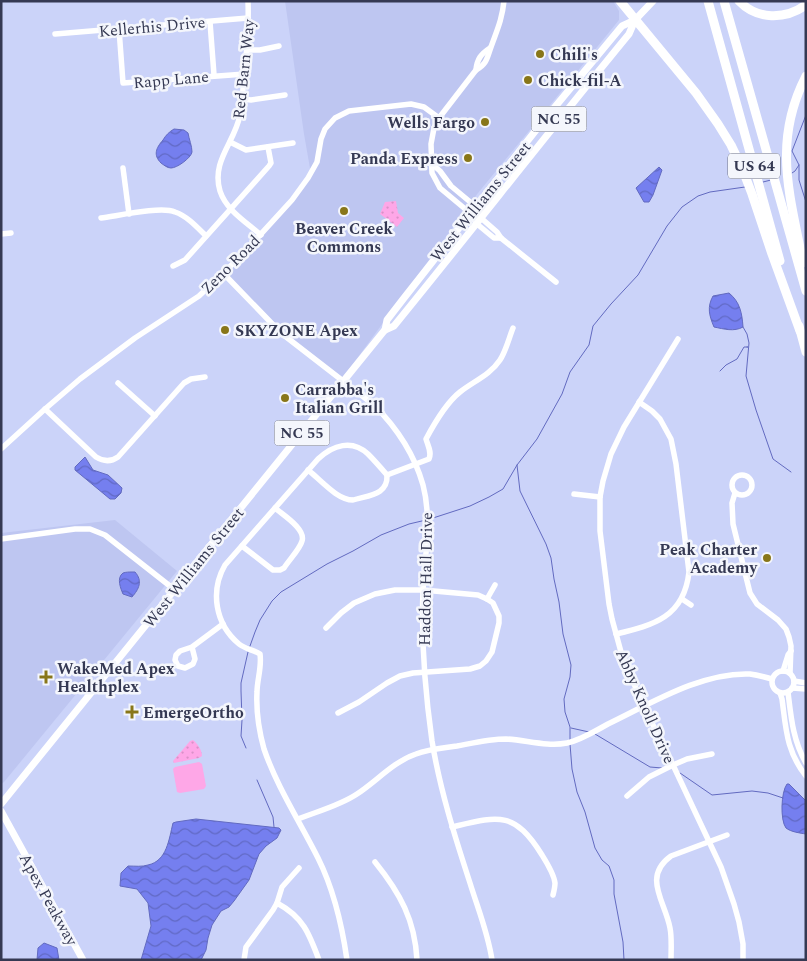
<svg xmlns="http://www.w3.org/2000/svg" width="807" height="961" font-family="Spectral,serif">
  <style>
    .built { fill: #bec6f1 }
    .grass { fill: url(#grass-dots) }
    .pitch { fill: #fea7e7 }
    .water { fill: url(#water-waves); stroke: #626ac0 }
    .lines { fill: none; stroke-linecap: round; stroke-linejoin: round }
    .stream { stroke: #626ac0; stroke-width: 1 }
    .minor { stroke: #fff; stroke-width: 5.5 }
    .major { stroke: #fff; stroke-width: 7 }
    .highway { stroke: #fff; stroke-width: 9 }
    .poi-dot { fill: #887619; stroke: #f4f6fc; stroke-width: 2 }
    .labels { text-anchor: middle; stroke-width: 5; stroke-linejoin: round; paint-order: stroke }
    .shield { fill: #f4f6fc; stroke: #6e7286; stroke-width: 1 }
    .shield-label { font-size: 15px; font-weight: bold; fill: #353953 }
    .street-label { font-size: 16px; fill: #353953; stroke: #f4f6fc }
    .poi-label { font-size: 16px; font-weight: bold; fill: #353953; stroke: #f4f6fc; text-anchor: start }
  </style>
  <defs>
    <pattern id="grass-dots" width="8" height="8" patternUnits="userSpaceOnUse" patternTransform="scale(1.25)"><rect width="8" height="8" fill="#fea7e7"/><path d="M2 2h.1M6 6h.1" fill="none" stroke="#da90c8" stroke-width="1.8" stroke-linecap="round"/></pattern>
    <pattern id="water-waves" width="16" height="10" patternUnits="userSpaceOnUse" patternTransform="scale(1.25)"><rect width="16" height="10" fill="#757fef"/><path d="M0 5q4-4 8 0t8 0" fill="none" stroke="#6169c4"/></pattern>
  </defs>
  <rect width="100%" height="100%" fill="#cbd3f9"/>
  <g class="built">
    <polygon points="285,1 613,1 619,11 619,20 538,120 478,193 342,379 281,333 223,273 240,257 311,174 304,134"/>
    <polygon points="115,520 177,571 4,782 1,784 1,533"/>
  </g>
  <g class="grass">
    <polygon points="396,201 398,213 404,218 397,227 380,214 385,202"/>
    <path d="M193 740C197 743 202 750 202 756L199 758 174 763 173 761 190 741Z"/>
  </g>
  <polygon class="pitch" points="199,762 202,764 206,786 204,789 180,793 177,792 173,769 175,767"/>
  <g class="water">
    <path d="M174 129 184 130 188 133C189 139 192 146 192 152 191 158 177 168 171 168 167 168 164 165 161 163 153 155 156 148 163 140 166 135 169 132 174 129Z"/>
    <polygon points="659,167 662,170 653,195 649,202 644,202 636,188"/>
    <path d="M729 293C740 302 742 313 743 327 734 332 724 329 714 327 709 315 707 307 713 296Z"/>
    <polygon points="85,457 93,470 108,475 122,488 121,493 115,499 110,499 75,470 75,467"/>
    <path d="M132 572H135C143 581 139 589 132 597L123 594C121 589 116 578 123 573 126 572 129 572 132 572Z"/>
    <path d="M787 784H789L806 801V834C800 833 791 832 786 828 780 820 781 792 787 784Z"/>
    <path d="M196 819 279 828 281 830 277 838 266 846 259 854 249 880 234 901 229 907 221 911 212 925 208 938 206 950 201 960H141L151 926 148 903 137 889 120 886 121 873 128 866C135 866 142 867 148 865 167 861 169 839 173 823L176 822Z"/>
    <polygon points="44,943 57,948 59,960 37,960 38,948"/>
  </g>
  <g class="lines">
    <g class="stream">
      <polyline points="806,115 792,151 799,165 799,180 806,202"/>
      <polyline points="792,173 795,171 799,165"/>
      <polyline points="763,182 771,180"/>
      <polyline points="743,327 747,334 749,343 746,376 756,410 773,459 791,472"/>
      <polyline points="720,371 726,365 737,359 744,347 748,347 747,347"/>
      <polyline points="517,465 520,491 546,544 551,558 554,579 559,602 563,634 571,665 570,677 564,699 565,712 570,727 570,740"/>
      <polyline points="430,519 470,506 489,497 503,489 517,465 537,439 562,394 570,372 589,345 593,326 611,304 638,275 667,226 682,207 698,196 710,192 745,187"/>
      <polyline points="250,646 255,632 260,620 272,601 281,592 327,564 353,551 381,535 409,524 426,520"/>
      <polyline points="571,728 589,732"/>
      <polyline points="595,734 650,767 662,768"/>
      <polyline points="570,744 572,769 577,792 585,812 595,848 602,860 609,866 614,880 614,894 623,942 624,960"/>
      <polyline points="246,748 241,736 242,720 241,691 241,683 248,652"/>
      <polyline points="680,773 712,795 752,791 768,793 783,798"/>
      <polyline points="257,780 273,817 274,827"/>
    </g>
    <g class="minor">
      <path d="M248 1C249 28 247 51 244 77 243 90 242 103 240 115 235 142 211 161 220 191 226 210 246 222 261 235"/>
      <polyline points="210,22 214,75"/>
      <polyline points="119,29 123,83 245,74"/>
      <polyline points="55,34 248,18"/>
      <polyline points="247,50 260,50 279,46"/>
      <path d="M476 70C477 59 481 54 490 48"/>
      <polyline points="242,99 251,100 285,95"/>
      <polyline points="230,142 246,150 293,143"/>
      <polyline points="432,164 440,171 451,186 475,206 481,218 497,232 501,238 556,282"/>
      <polyline points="123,168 129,214"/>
      <path d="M101 218C117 216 161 206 175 212 187 216 197 227 206 236"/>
      <polyline points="1,234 11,233"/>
      <path d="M501 238H494L477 224 470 213 440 188 432 173 431 144 434 128 439 118 476 70C487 64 487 58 491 47 497 30 502 20 504 1"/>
      <polyline points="173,266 185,260 269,166 271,163 268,147"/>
      <path d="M223 273 281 333 374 405C397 428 414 453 423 485 432 519 425 555 423 590 421 640 425 691 432 741 440 790 455 837 470 883 478 909 488 933 492 960"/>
      <polyline points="678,339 624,427 611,454 603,481 600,497 600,531 609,604 612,619 621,652 641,701 673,765 721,867 734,904 739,922 743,944 743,960"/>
      <polyline points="118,383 155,416"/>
      <path d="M45 409 96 457C104 462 111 462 118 457L184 383 191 379 205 377"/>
      <polyline points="1,449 45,409 80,379 135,338 199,296 240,257 292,200 308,178 317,162 321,139 325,129 335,118 349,111 411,104 424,107 439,118"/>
      <path d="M308 470C321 480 337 500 353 500 369 495 388 495 387 475"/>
      <circle cx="742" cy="485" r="10"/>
      <polyline points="735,493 732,503 733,524 750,593 757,604 778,620 786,629 789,637 791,646 790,673"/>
      <polyline points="574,494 600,497"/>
      <polyline points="1,539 75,529 90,529 105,535 175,590"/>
      <path d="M242 546 273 570H280L284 568C289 560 300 549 302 541 306 529 283 515 275 508"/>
      <polyline points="487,599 495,585"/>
      <polyline points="682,599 691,605"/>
      <polyline points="326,628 341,613 354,603 375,594 395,590 423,590 478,595 487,599 493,603 499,616 499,623 492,652 486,661 480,666 470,669 413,673 400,676 387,683 359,702 338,713"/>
      <path d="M616 634C654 625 684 617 689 572L676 464 671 439 660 419 652 411 639 402"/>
      <polyline points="192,647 195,659 193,664 185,668 178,666 175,660 176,655 180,651 192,647 223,624"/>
      <circle cx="783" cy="682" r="11"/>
      <polyline points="783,671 788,655 791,651"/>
      <polyline points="794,681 806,683"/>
      <polyline points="792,688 806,689"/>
      <path d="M788 692C791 717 793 741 806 763"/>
      <path d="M780 693 782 699C786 728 786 751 806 776"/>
      <polyline points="627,796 649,777 673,765 687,759 712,754"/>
      <path d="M298 819C318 811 339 806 357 794 377 781 393 762 416 754 429 749 444 748 457 746 473 743 490 739 506 739 526 740 547 747 567 743 581 740 595 731 608 724 650 704 701 672 750 674 757 675 765 677 772 679"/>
      <path d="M452 827C498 816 514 810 542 855 547 863 554 874 555 883 555 887 554 891 553 895"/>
      <path d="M375 862C400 893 415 920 417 960"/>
      <path d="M277 903C303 917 309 933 319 960"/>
      <polyline points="244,960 246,947 273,910 277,903 282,887 299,868"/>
      <path d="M347 960C342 925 334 890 318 858 300 822 277 787 264 749 259 731 256 711 257 692 257 680 262 667 260 654 254 650 245 649 239 644 215 624 210 591 225 565L318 459C333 445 352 439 368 454 375 461 381 468 387 475L429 459C432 452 428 446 426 439 434 424 446 403 460 392 474 381 490 375 500 360 506 351 509 338 513 328"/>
      <path d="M671 960C671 950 672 938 670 928 665 901 642 877 671 856L727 835"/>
    </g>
    <g class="major">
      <path d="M385 330 394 326C473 229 550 130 629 34L635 20 653 1"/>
      <polyline points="1,804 384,331 385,330 387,320 404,298 540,125 622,26 635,20"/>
      <polyline points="1,811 83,960"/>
    </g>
    <g class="highway">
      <polyline points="620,1 696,93 718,124 731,145 742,168 752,194 772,254 800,331"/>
      <polyline points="708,1 780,261"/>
      <polyline points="724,1 806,291"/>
      <path d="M739 1C757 20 785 20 806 5"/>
      <path d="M803 263C790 195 772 142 806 76"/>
      <polyline points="799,326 806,352"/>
    </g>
  </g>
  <g class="poi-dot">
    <circle cx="540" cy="54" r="5"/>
    <circle cx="528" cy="80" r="5"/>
    <circle cx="485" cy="122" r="5"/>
    <circle cx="468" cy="158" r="5"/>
    <circle cx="344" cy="211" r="5"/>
    <circle cx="225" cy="330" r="5"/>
    <circle cx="285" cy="398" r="5"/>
    <circle cx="767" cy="558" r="5"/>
    <path d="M43.5 669.5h5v5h5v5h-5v5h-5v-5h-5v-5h5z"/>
    <path d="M129.5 704.5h5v5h5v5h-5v5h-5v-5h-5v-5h5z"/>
  </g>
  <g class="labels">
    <g class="shield">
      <rect x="531.5" y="106.5" width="55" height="25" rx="4"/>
      <rect x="728" y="153.5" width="52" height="25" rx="4"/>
      <rect x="274.5" y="420.5" width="55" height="25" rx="4"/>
    </g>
    <g class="shield-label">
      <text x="559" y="124">NC 55</text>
      <text x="754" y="171">US 64</text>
      <text x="302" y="438">NC 55</text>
    </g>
    <g class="street-label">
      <text transform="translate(152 26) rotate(-5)" y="6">Kellerhis Drive</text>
      <text transform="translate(243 69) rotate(-84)" y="6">Red Barn Way</text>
      <text transform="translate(171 79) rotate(-5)" y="6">Rapp Lane</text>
      <text transform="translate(480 201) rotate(-51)" y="6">West Williams Street</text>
      <text transform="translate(230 264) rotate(-45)" y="6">Zeno Road</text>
      <text transform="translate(193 567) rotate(-51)" y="6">West Williams Street</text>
      <text transform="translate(425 579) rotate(-89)" y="6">Haddon Hall Drive</text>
      <text transform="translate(646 706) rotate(66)" y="6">Abby Knoll Drive</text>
      <text transform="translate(49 899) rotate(61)" y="6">Apex Peakway</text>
    </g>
    <g class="poi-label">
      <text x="550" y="60">Chili's</text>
      <text x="538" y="86">Chick-fil-A</text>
      <text x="475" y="128" text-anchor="end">Wells Fargo</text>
      <text x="458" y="164" text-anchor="end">Panda Express</text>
      <text x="344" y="234" text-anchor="middle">Beaver Creek<tspan x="344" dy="18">Commons</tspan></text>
      <text x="235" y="336">SKYZONE Apex</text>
      <text x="295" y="395">Carrabba's<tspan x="295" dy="18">Italian Grill</tspan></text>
      <text x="757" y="555" text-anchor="end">Peak Charter<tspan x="757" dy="18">Academy</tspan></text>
      <text x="57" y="674">WakeMed Apex<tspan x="57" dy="18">Healthplex</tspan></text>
      <text x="143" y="718">EmergeOrtho</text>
    </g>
  </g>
  <rect width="807" height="961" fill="none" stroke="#353953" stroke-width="5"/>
</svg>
